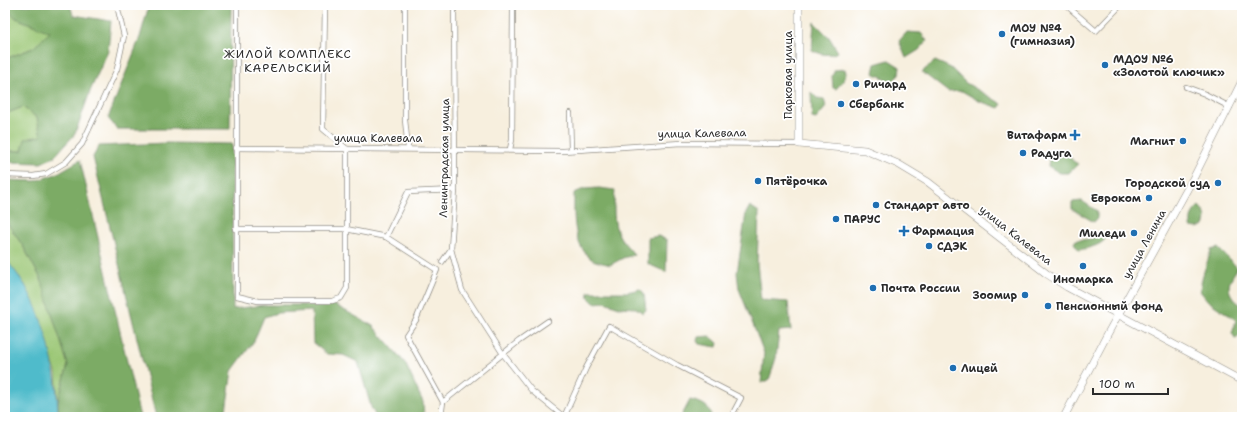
<svg xmlns="http://www.w3.org/2000/svg" width="1247" height="422" font-family="'Shantell Sans',sans-serif">
  <style>
    .green { fill: #9ac673; stroke: #62784f }
    .forest { fill: #7bab65; stroke: #536b48 }
    .water { fill: #4fbbcb; stroke: #3d737b }
    .lines { fill: none; stroke-linecap: round; stroke-linejoin: round }
    .street-casing { stroke: #918d84; stroke-width: 6 }
    .secondary-casing { stroke: #918d84; stroke-width: 8 }
    .street { stroke: #fff; stroke-width: 4.5 }
    .secondary { stroke: #fff; stroke-width: 7 }
    .poi-dot { fill: #1f6fb2; stroke: #fff; stroke-width: 1.5 }
    .labels { text-anchor: middle; stroke-width: 3.5; stroke-linejoin: round; paint-order: stroke }
    .poi-label { font-size: 11px; font-weight: bold; fill: #2b2b2b; stroke: #fff; text-anchor: start }
    .street-label { font-size: 11px; fill: #2b2b2b; stroke: #fff }
    .neighbourhood-label { font-size: 12px; letter-spacing: 1px; fill: #2b2b2b; stroke: #fff }
  </style>
  <rect width="100%" height="100%" fill="#fff"/>
  <filter id="ink" filterUnits="userSpaceOnUse"><feTurbulence type="fractalNoise" baseFrequency=".025" numOctaves="2"/><feDisplacementMap in="SourceGraphic" scale="8" xChannelSelector="R" yChannelSelector="G"/><feConvolveMatrix kernelMatrix="1 2 1 2 8 2 1 2 1" color-interpolation-filters="sRGB"/></filter>
  <filter id="wash" filterUnits="userSpaceOnUse"><feTurbulence type="fractalNoise" baseFrequency=".012" numOctaves="4" result="noise"/><feDisplacementMap in="SourceGraphic" scale="16" xChannelSelector="R" yChannelSelector="G"/><feGaussianBlur stdDeviation="0.9" result="paint"/><feColorMatrix in="noise" values="0 0 0 0 0 0 0 0 0 0 0 0 0 0 0 0 0 1.4 0 .05"/><feComposite in="paint" operator="in"/></filter>
  <g filter="url(#wash)">
    <rect width="100%" height="100%" fill="#f7efde"/>
    <g class="green">
      <polygon points="5,8 16,18 51,32 33,48 5,59"/>
      <polygon points="23,107 37,118 41,136 22,151 5,151 5,114"/>
      <polygon points="5,220 23,246 41,279 57,324 68,365 58,402 56,372 25,285 5,258"/>
    </g>
    <g class="forest">
      <polygon points="5,5 70,5 73,15 111,21 108,51 91,89 75,134 54,157 41,163 5,162 5,151 22,151 25,139 41,136 37,118 23,107 5,114 5,59 33,48 50,32 16,18 5,8"/>
      <polygon points="149,5 231,5 230,129 117,129 108,118 140,37"/>
      <path d="M814 22 829 37 838 52C829 56 821 55 812 50Z"/>
      <polygon points="907,32 921,33 927,41 919,50 906,58 899,41"/>
      <polygon points="889,60 900,67 899,75 892,82 873,73 875,64"/>
      <polygon points="935,61 951,68 966,83 1002,104 999,108 979,101 962,91 948,92 922,72"/>
      <polygon points="845,69 846,73 843,81 836,89 833,88 832,76 835,70"/>
      <polygon points="811,92 817,98 824,99 826,107 816,119 812,118"/>
      <polygon points="166,143 232,144 233,309 264,305 335,305 373,326 405,363 423,402 424,417 376,417 371,407 358,362 343,355 327,354 313,343 312,311 277,313 264,317 254,341 232,371 225,417 156,417 93,157 99,146"/>
      <polygon points="1068,154 1073,161 1078,164 1069,173 1060,173 1048,166 1049,159"/>
      <polygon points="80,160 140,417 58,417 58,402 68,365 41,279 23,246 5,220 5,180 35,181 56,174"/>
      <path d="M599 188 615 190C614 206 612 223 620 237 624 244 630 248 634 255L623 258 610 265C605 263 594 262 590 258 572 242 574 215 574 193L584 189Z"/>
      <polygon points="1082,201 1097,211 1097,218 1094,222 1072,209 1072,202"/>
      <polygon points="750,206 759,212 757,263 761,300 788,302 791,330 779,331 776,358 769,380 761,383 764,353 739,289 737,273 746,213"/>
      <path d="M1199 206C1205 212 1208 217 1204 226L1197 228 1191 227C1190 217 1192 212 1199 206Z"/>
      <path d="M1104 233 1106 238C1101 246 1088 248 1079 250L1074 243 1076 240 1091 239 1098 234Z"/>
      <polygon points="658,236 667,240 666,272 648,264 648,238"/>
      <path d="M1218 248 1238 268C1226 284 1225 293 1242 306V331L1239 337 1235 338 1232 333 1236 320 1208 301 1200 291C1201 276 1207 265 1211 250Z"/>
      <polygon points="640,289 644,293 646,310 643,313 636,308 619,307 605,302 594,303 589,298 588,292 627,292"/>
      <polygon points="710,336 718,343 717,347 699,344 697,341 698,337"/>
      <path d="M690 400C699 402 707 404 711 413L710 417H681Z"/>
    </g>
    <path class="water" d="M5 258C12 267 19 276 25 285 48 326 57 371 58 417H5Z"/>
  </g>
  <g filter="url(#ink)">
    <g class="lines">
      <defs>
        <g id="street">
          <polyline points="237,5 237,296 258,301 332,301 341,298 347,288 347,149 323,129 325,5"/>
          <polyline points="405,5 405,120 408,148"/>
          <polyline points="454,5 455,190 451,249 462,290 503,354 532,391 564,417"/>
          <polyline points="1066,5 1096,31 1121,5"/>
          <polyline points="1186,87 1205,94 1230,107"/>
          <polyline points="570,113 571,150"/>
          <polyline points="236,148 563,151 681,143 799,144"/>
          <polyline points="510,149 512,140 513,5"/>
          <polyline points="5,175 33,176 46,174 66,162 82,144 117,69 124,36 117,5"/>
          <polyline points="235,229 346,229 386,237 437,270 416,320 406,335 443,402"/>
          <polyline points="386,237 408,192 455,190"/>
          <polyline points="442,262 451,249"/>
          <polyline points="441,417 443,402 519,341 548,321"/>
          <polyline points="564,417 586,368 609,326 677,365 741,398 731,417"/>
        </g>
        <g id="secondary">
          <polyline points="799,5 799,144 865,150 898,164 928,182 1047,274 1067,287 1242,381"/>
          <polyline points="1064,417 1108,333 1195,175 1242,81"/>
        </g>
      </defs>
      <use href="#street" class="street-casing"/>
      <use href="#secondary" class="secondary-casing"/>
      <use href="#street" class="street"/>
      <use href="#secondary" class="secondary"/>
    </g>
  </g>
  <g class="poi-dot">
    <circle cx="1002" cy="34" r="4"/>
    <circle cx="1105" cy="65" r="4"/>
    <circle cx="856" cy="84" r="4"/>
    <circle cx="841" cy="104" r="4"/>
    <path d="M1073 129h4v4h4v4h-4v4h-4v-4h-4v-4h4z"/>
    <circle cx="1183" cy="141" r="4"/>
    <circle cx="1023" cy="153" r="4"/>
    <circle cx="758" cy="181" r="4"/>
    <circle cx="1218" cy="183" r="4"/>
    <circle cx="1149" cy="198" r="4"/>
    <circle cx="876" cy="205" r="4"/>
    <circle cx="836" cy="219" r="4"/>
    <path d="M902 225h4v4h4v4h-4v4h-4v-4h-4v-4h4z"/>
    <circle cx="1134" cy="233" r="4"/>
    <circle cx="929" cy="246" r="4"/>
    <circle cx="1083" cy="266" r="4"/>
    <circle cx="873" cy="288" r="4"/>
    <circle cx="1025" cy="295" r="4"/>
    <circle cx="1048" cy="306" r="4"/>
    <circle cx="953" cy="368" r="4"/>
  </g>
  <g class="labels">
    <g class="poi-label">
      <text x="1010" y="32">МОУ №4<tspan x="1010" dy="13">(гимназия)</tspan></text>
      <text x="1113" y="63">МДОУ №6<tspan x="1113" dy="13">«Золотой ключик»</tspan></text>
      <text x="864" y="88">Ричард</text>
      <text x="849" y="108">Сбербанк</text>
      <text x="1067" y="139" text-anchor="end">Витафарм</text>
      <text x="1175" y="145" text-anchor="end">Магнит</text>
      <text x="1031" y="157">Радуга</text>
      <text x="766" y="185">Пятёрочка</text>
      <text x="1210" y="187" text-anchor="end">Городской суд</text>
      <text x="1141" y="202" text-anchor="end">Евроком</text>
      <text x="884" y="209">Стандарт авто</text>
      <text x="844" y="223">ПАРУС</text>
      <text x="912" y="235">Фармация</text>
      <text x="1126" y="237" text-anchor="end">Миледи</text>
      <text x="937" y="250">СДЭК</text>
      <text x="1083" y="283" text-anchor="middle">Иномарка</text>
      <text x="881" y="292">Почта России</text>
      <text x="1017" y="299" text-anchor="end">Зоомир</text>
      <text x="1056" y="310">Пенсионный фонд</text>
      <text x="961" y="372">Лицей</text>
    </g>
    <g class="street-label">
      <text transform="translate(788 75) rotate(-90)" y="4">Парковая улица</text>
      <text transform="translate(702 133) rotate(-1)" y="4">улица Калевала</text>
      <text x="378" y="142">улица Калевала</text>
      <text transform="translate(444 158) rotate(-89)" y="4">Ленинградская улица</text>
      <text transform="translate(1016 235) rotate(38)" y="4">улица Калевала</text>
      <text transform="translate(1144 244) rotate(-61)" y="4">улица Ленина</text>
    </g>
    <g class="neighbourhood-label">
      <text x="288" y="58">ЖИЛОЙ КОМПЛЕКС<tspan x="288" dy="14">КАРЕЛЬСКИЙ</tspan></text>
    </g>
  </g>
  <rect width="1247" height="422" fill="none" stroke="#fff" stroke-width="20"/>
  <path d="M1093 388v6h75v-6" fill="none" stroke="#2b2b2b" stroke-width="2"/>
  <text x="1099" y="388" font-size="12" fill="#2b2b2b" stroke="#ffffff" stroke-width="3" paint-order="stroke">100 m</text>
</svg>
